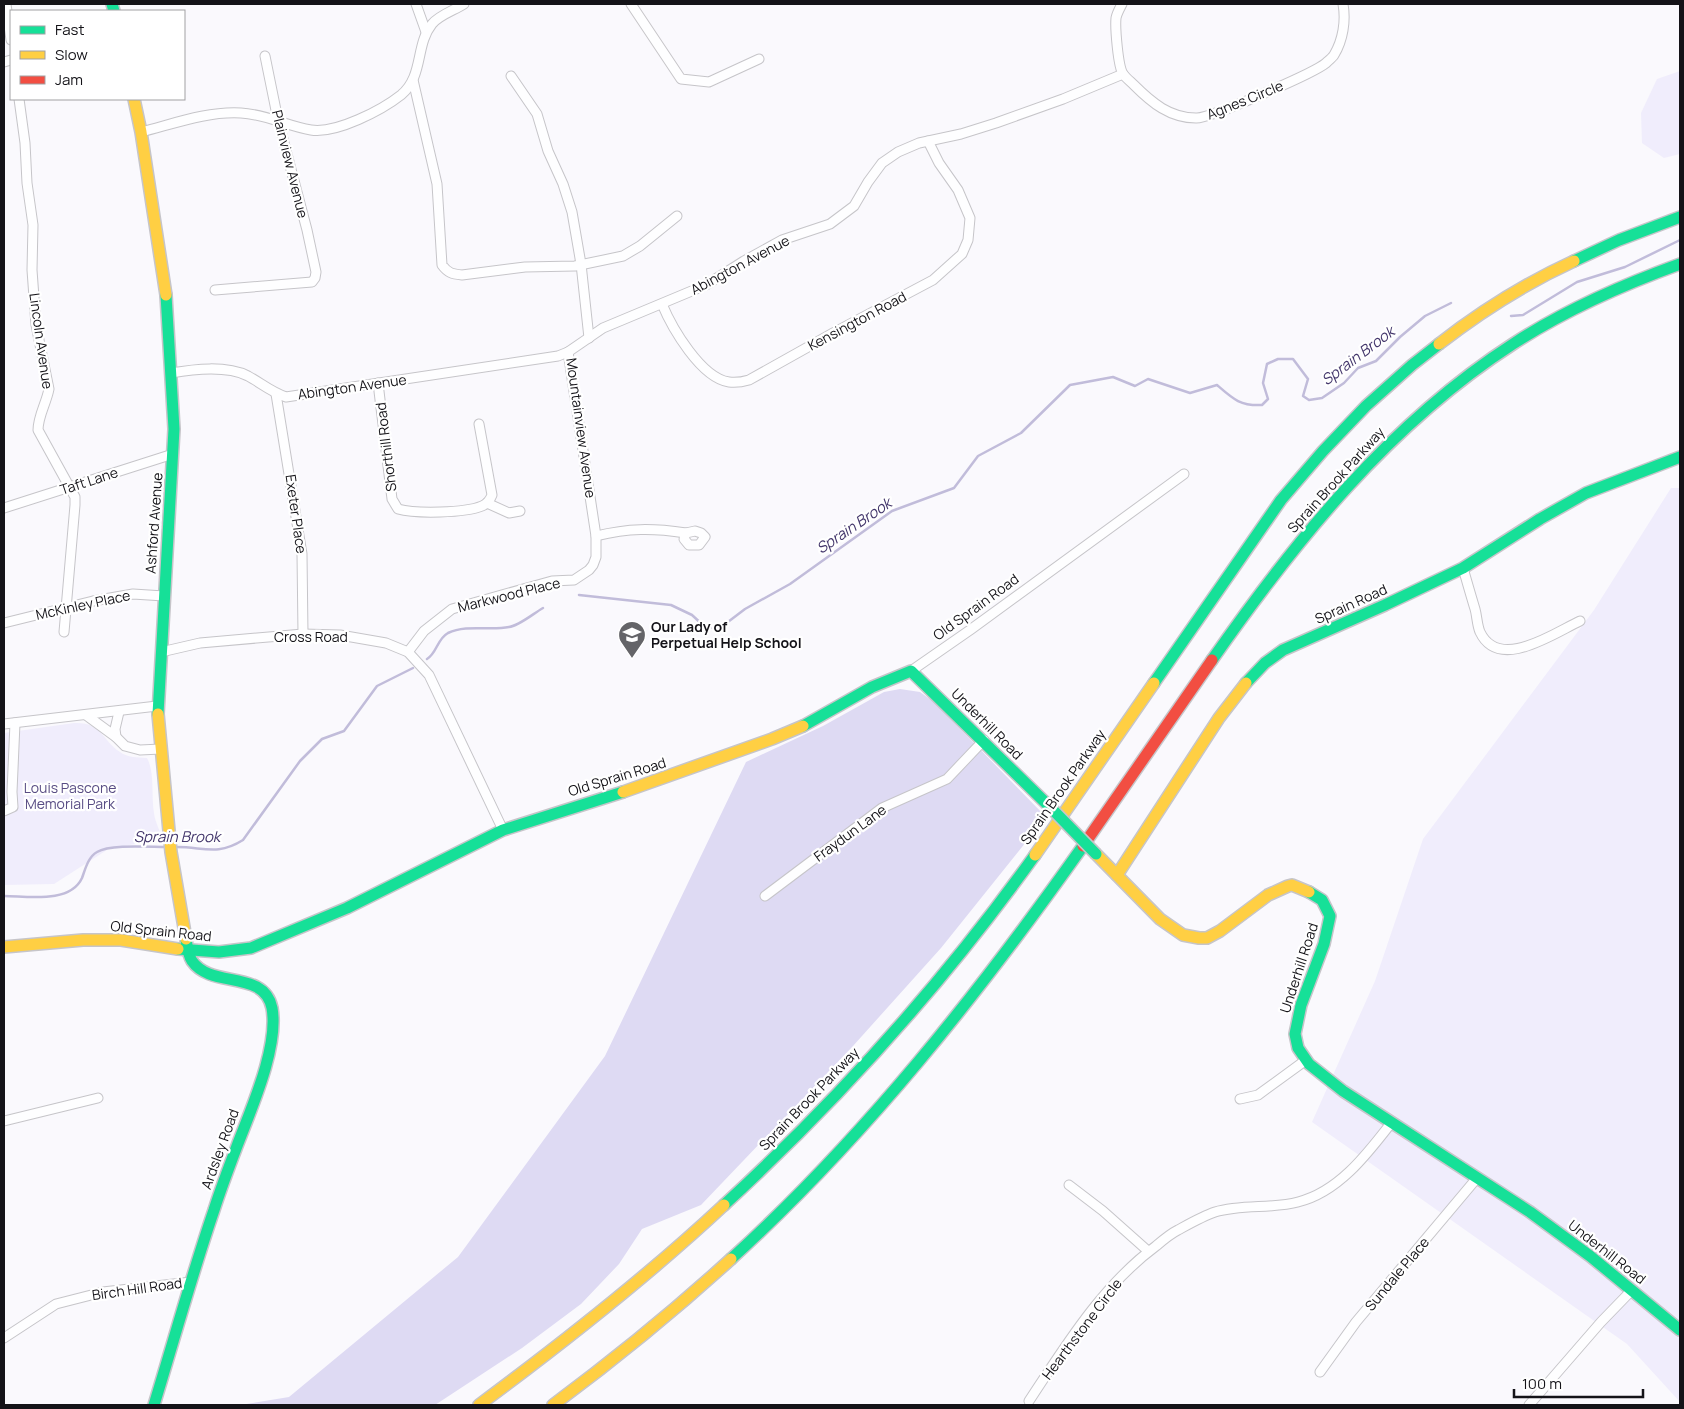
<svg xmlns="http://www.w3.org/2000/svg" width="1684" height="1409" font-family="Manrope,sans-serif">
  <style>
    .green { fill: #f0edfc }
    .forest { fill: #dedaf3 }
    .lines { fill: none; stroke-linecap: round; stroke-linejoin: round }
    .stream { stroke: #c1bcda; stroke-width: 2.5 }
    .street-casing { stroke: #c6c5c9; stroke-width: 11 }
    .fast-casing { stroke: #c6c5c9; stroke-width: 14 }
    .slow-casing { stroke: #c6c5c9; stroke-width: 14 }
    .jam-casing { stroke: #c6c5c9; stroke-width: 14 }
    .street { stroke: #fefeff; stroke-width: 9 }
    .fast { stroke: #16e098; stroke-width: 11 }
    .slow { stroke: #ffcf43; stroke-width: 11 }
    .jam { stroke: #f24e42; stroke-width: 11 }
    .fast-bridge-casing { stroke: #c6c5c9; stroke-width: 14; stroke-linecap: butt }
    .fast-bridge { stroke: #16e098; stroke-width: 11 }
    .labels { text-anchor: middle; stroke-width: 4.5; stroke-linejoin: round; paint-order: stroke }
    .street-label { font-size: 14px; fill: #141318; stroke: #fff }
    .poi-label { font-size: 14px; font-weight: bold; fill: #141318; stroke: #fff; text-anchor: start }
    .park-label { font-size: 14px; fill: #594d84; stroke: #fff }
    .water-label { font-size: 15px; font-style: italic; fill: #43366b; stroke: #fff }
  </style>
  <rect width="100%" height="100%" fill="#faf9fd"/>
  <g class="green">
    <polygon points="1680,71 1680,154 1664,158 1642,143 1641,113 1657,79"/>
    <polygon points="1671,488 1680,488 1680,1402 1627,1344 1312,1122 1375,981 1423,839 1594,610"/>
    <path d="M74 723C102 722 101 739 120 752 128 758 137 757 147 758 155 772 151 796 154 813 155 823 161 831 162 840L110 848 54 884 4 885V733Z"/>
  </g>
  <polygon class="forest" points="900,689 920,692 934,702 1046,817 941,948 853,1046 701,1205 642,1229 619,1264 581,1304 522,1348 435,1405 240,1405 289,1397 458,1257 605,1056 746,762 823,726 884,692"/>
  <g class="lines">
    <g class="stream">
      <polyline points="1511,316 1523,315 1577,282 1625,267 1680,240"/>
      <path d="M579 595 671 605 692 615 705 627 720 628 745 609 790 584 892 511 954 488 978 456 1021 433 1070 385 1113 377 1135 386 1148 379 1190 393 1217 385C1233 399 1240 406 1262 405L1268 399 1263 383 1267 364 1278 359H1293L1308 379 1303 396 1309 400 1322 398 1344 383 1358 368 1376 361 1400 337 1425 316 1451 303"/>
      <path d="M427 659C437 653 437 639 448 633 467 624 490 631 509 627 519 626 534 613 543 608"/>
      <path d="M174 847C202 846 216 857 243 840L300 761 322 739 344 731 377 686 413 668"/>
      <path d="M4 896C27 896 70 904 82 878 85 870 88 857 97 852 110 844 149 847 166 847"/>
    </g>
    <defs>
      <g id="street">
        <polyline points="6,4 11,40"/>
        <polyline points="416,4 426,32"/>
        <polyline points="631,4 681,79 709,82 759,59"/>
        <path d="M1122 4C1120 8 1117 13 1116 18 1115 28 1118 66 1123 74 1126 78 1131 82 1134 85 1152 103 1170 118 1196 118 1209 119 1314 73 1326 63 1328 61 1332 58 1334 55 1343 40 1346 21 1343 4"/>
        <polyline points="4,62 11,60"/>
        <polyline points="511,76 537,114 548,151 563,184 572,212 581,264 589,338"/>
        <path d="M413 80 437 184 442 265C448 273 452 274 462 275L525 267 575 266 623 256 640 246 677 216"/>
        <path d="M19 99 25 143 27 183 33 225 32 270 36 325 49 389C46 404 38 416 38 430L70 488 75 497V505L64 632"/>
        <path d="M141 132C173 124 207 111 241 113 265 114 287 126 311 130 336 134 382 110 401 95 424 76 415 45 432 24 439 15 455 10 464 4"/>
        <polyline points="215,290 312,282 315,278 316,272 307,230 278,120 265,56"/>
        <path d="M662 304C672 328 701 378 729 382 736 383 742 382 749 380L833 333 933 280 962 254 968 240 970 218 958 190 939 163 928 141"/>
        <path d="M171 373C194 369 226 365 248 376 261 383 271 392 286 397L558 356 568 352 603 328 706 285 744 261 782 240 830 224 854 206 868 182 882 163 898 152 919 143 961 134 996 123 1063 99 1123 74"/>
        <path d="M378 383 392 499 398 509C416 514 465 513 482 506 487 504 490 500 492 495L479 424"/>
        <polyline points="276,394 302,554 303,634"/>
        <polyline points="487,503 509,513 520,511"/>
        <polyline points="4,508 173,454"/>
        <polygon points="695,531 701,533 705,537 699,545 689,545 684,539 686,533"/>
        <path d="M596 536C629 528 652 528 686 533"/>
        <path d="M1463 568C1467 582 1471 596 1475 609 1477 616 1477 625 1480 632 1499 672 1554 633 1580 621"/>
        <polyline points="4,623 93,601 133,594 164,596"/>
        <polyline points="161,652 200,643 303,634 340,635 386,643 408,652 429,675 503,830"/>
        <polyline points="408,652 424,631 452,609 552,581 574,580 589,570 593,565 596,557 596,536 568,352"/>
        <polyline points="911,671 970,630 1184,474"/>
        <polyline points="86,715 116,737 125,746 140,750 161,749"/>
        <polyline points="4,724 157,706"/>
        <polyline points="116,737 115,729 119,712"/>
        <polyline points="4,811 13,807 12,792 15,723"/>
        <polyline points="765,896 882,808 947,779 984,740"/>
        <polyline points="1240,1099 1258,1095 1306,1060"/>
        <polyline points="4,1121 98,1098"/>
        <polyline points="1069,1185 1103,1211 1148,1251"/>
        <polyline points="4,1338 56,1304 103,1292 191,1282"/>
        <polyline points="1320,1372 1356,1322 1477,1178"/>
        <path d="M1029 1401C1066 1345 1102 1286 1156 1246 1163 1240 1170 1234 1178 1230 1189 1224 1203 1216 1215 1212 1242 1204 1272 1209 1298 1202 1339 1192 1368 1153 1392 1122"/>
        <polyline points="1529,1405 1601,1322 1632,1290"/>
      </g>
      <g id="fast">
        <polyline points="112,4 114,11"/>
        <polyline points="1574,261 1619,240 1680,217"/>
        <path d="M1212 660C1296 540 1389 424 1513 344 1565 310 1622 285 1680 264"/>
        <polyline points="1154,683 1281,500 1323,451 1366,406 1412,365 1439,344"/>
        <polyline points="1246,683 1265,663 1283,650 1385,605 1463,568 1540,519 1586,493 1680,457"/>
        <polyline points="158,714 174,429 166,295"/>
        <polyline points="803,726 872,687 911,671 1053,810"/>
        <polyline points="1309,892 1322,900 1330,916 1324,944 1301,1005 1295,1034 1298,1048 1309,1064 1343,1091 1530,1212 1590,1256 1680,1330"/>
        <polyline points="178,949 219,952 251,948 347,908 503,830 623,792"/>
        <path d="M724 1205C839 1099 944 982 1035 855"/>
        <path d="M731 1259C865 1137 979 993 1083 846"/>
        <path d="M154 1405C174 1340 192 1274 214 1210 221 1188 229 1167 237 1146 251 1109 279 1047 272 1008 264 969 211 989 192 961 188 955 187 946 186 939"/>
      </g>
      <g id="slow">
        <polyline points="134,99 141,132 166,295"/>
        <path d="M1439 344C1480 312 1526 283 1574 261"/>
        <polyline points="158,714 171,852 186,939"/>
        <polyline points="623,792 772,739 803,726"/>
        <polyline points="1096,854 1160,919 1183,935 1199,938 1207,938 1220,931 1268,895 1288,886 1292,885 1309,892"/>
        <polyline points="1035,855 1154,683"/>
        <polyline points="1117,875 1219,718 1246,683"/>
        <polyline points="4,947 83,940 121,940 178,949"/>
        <path d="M479 1405C564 1342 647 1277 724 1205"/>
        <path d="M553 1405C615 1359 674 1311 731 1259"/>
      </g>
      <polyline id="jam" points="1083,846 1212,660"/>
    </defs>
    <use href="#street" class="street-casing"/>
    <use href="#fast" class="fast-casing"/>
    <use href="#slow" class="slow-casing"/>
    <use href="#jam" class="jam-casing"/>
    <use href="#street" class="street"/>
    <use href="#fast" class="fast"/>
    <use href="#slow" class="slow"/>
    <use href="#jam" class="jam"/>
    <defs>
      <polyline id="fast-bridge" points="1053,810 1096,854"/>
    </defs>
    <use href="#fast-bridge" class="fast-bridge-casing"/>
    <use href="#fast-bridge" class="fast-bridge"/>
  </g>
  <defs>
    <symbol id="school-pin" viewBox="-11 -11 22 30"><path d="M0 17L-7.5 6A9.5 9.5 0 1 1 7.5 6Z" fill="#646468" stroke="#fff"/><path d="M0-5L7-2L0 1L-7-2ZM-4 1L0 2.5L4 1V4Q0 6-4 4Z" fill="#fff"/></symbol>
  </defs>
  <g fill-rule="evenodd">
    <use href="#school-pin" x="616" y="619" width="32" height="43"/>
  </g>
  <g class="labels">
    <g class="street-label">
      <text transform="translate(1245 100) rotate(-22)" y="5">Agnes Circle</text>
      <text transform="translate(290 164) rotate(76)" y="5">Plainview Avenue</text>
      <text transform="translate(740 265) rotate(-28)" y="5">Abington Avenue</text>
      <text transform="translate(857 321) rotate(-28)" y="5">Kensington Road</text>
      <text transform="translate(41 341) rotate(82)" y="5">Lincoln Avenue</text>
      <text transform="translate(352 387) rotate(-8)" y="5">Abington Avenue</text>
      <text transform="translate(581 428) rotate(82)" y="5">Mountainview Avenue</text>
      <text transform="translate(386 447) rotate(-97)" y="5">Shorthill Road</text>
      <text transform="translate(1336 480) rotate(-48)" y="5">Sprain Brook Parkway</text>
      <text transform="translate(89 481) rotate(-18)" y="5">Taft Lane</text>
      <text transform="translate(296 514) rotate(82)" y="5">Exeter Place</text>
      <text transform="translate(154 523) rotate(-86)" y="5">Ashford Avenue</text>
      <text transform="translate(509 595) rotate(-14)" y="5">Markwood Place</text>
      <text transform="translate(1351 604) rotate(-24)" y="5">Sprain Road</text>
      <text transform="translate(83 605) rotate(-12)" y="5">McKinley Place</text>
      <text transform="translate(976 607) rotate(-36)" y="5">Old Sprain Road</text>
      <text x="311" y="642">Cross Road</text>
      <text transform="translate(987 724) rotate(45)" y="5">Underhill Road</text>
      <text transform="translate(617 777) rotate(-17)" y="5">Old Sprain Road</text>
      <text transform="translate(1063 787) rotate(-55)" y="5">Sprain Brook Parkway</text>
      <text transform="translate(850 833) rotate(-36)" y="5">Fraydun Lane</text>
      <text transform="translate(161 931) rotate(6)" y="5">Old Sprain Road</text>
      <text transform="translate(1299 968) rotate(-72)" y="5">Underhill Road</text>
      <text transform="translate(809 1099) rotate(-46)" y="5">Sprain Brook Parkway</text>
      <text transform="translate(220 1149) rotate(-70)" y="5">Ardsley Road</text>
      <text transform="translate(1607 1252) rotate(38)" y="5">Underhill Road</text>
      <text transform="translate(1397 1274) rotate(-50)" y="5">Sundale Place</text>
      <text transform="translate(137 1289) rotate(-8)" y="5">Birch Hill Road</text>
      <text transform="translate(1082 1329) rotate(-53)" y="5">Hearthstone Circle</text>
    </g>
    <g class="poi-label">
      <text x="651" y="632">Our Lady of<tspan x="651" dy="16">Perpetual Help School</tspan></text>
    </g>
    <g class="park-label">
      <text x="70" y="793">Louis Pascone<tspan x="70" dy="16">Memorial Park</tspan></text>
    </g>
    <g class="water-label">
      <text transform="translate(1358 356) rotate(-37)" y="5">Sprain Brook</text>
      <text transform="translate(854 526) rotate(-34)" y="5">Sprain Brook</text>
      <text x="177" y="842">Sprain Brook</text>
    </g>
  </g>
  <rect width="1684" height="1409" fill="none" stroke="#141318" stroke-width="10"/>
  <rect x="10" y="10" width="175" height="90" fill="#ffffff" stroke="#a1a1a3"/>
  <rect x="20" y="26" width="25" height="8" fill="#16e098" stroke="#a1a1a3"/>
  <text x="55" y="35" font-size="15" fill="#141318">Fast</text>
  <rect x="20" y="51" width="25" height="8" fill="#ffcf43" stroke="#a1a1a3"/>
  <text x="55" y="60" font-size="15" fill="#141318">Slow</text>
  <rect x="20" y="76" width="25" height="8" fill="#f24e42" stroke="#a1a1a3"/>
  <text x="55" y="85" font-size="15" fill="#141318">Jam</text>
  <path d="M1514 1389v8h129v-8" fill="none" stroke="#141318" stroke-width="2.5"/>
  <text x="1522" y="1389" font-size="15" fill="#141318" stroke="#ffffff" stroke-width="4" paint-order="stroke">100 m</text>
</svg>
